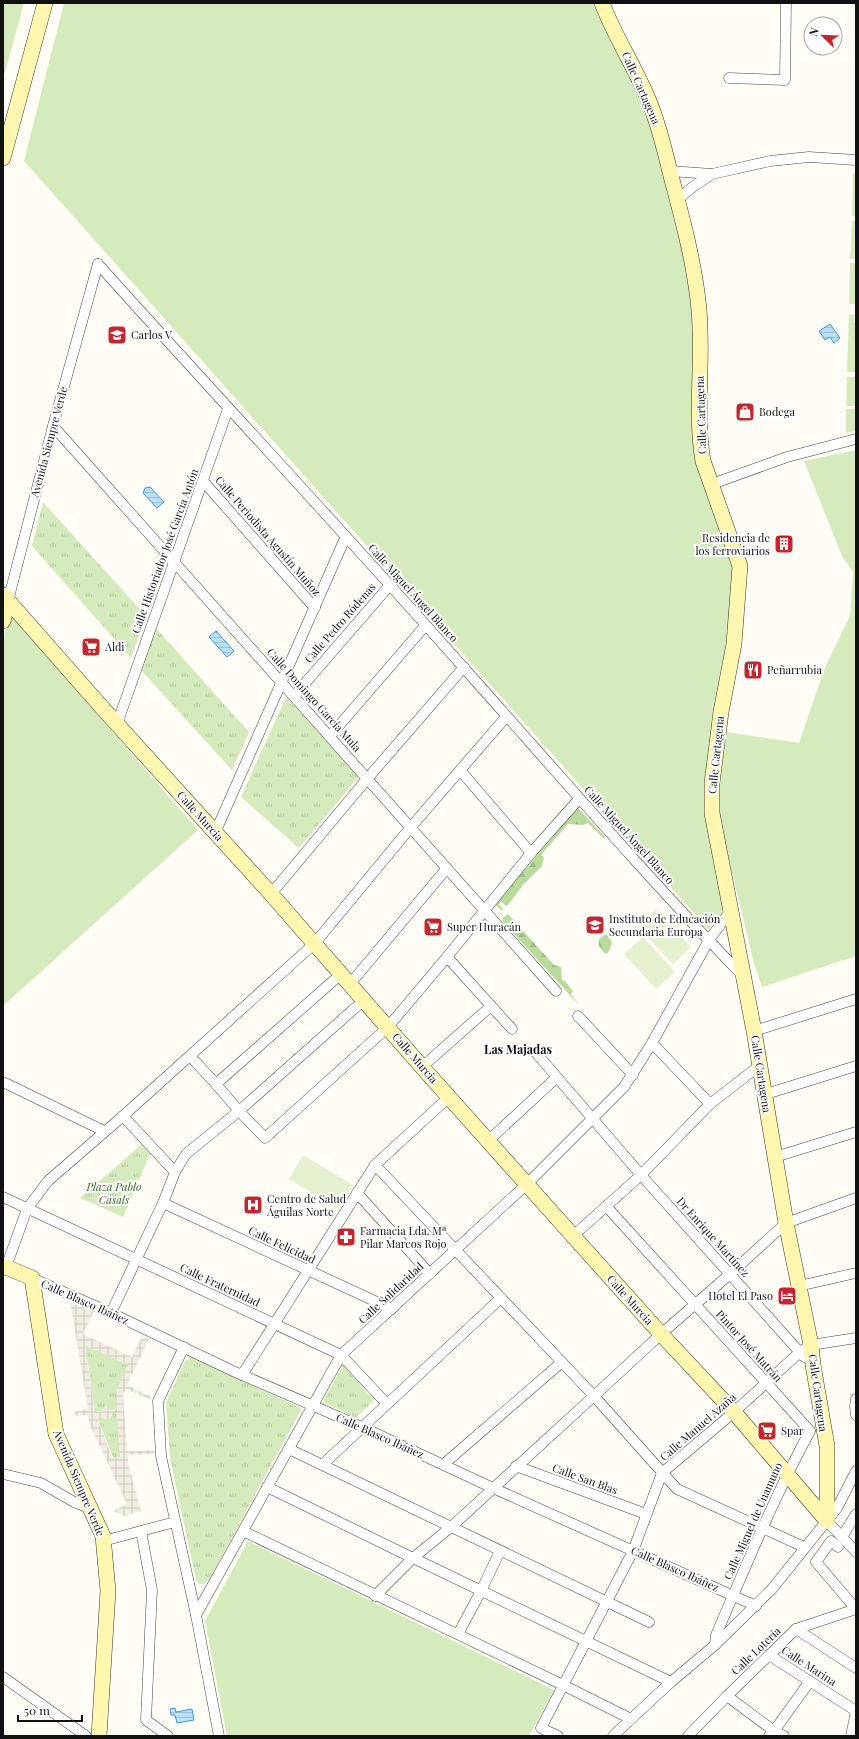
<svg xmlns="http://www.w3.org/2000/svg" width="859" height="1739" font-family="'Playfair Display',serif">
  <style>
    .grass { fill: #d5ebbd }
    .forest { fill: url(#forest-firs) }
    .park { fill: url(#park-tufts) }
    .pitch { fill: #e6f2cf }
    .plaza { fill: url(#plaza-grid); fill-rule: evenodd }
    .water { fill: url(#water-rules); stroke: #3f96cf }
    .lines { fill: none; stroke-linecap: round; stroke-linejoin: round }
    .street-casing { stroke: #444; stroke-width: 11 }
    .secondary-casing { stroke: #333; stroke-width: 16 }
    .street { stroke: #fff; stroke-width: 10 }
    .secondary { stroke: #fff6b0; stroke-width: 15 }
    .labels { text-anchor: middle; stroke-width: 4; stroke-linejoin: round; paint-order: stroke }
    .street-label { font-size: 11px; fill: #111; stroke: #fff }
    .poi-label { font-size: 11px; fill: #111; stroke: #fff; text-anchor: start }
    .park-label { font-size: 11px; font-style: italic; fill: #2f6b1f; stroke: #fff }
    .neighbourhood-label { font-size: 12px; font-weight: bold; fill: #111; stroke: #fff }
  </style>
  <defs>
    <pattern id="forest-firs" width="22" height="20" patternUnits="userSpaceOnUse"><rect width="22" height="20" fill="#b9dc9c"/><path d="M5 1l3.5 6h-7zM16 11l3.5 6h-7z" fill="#9ebc85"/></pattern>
    <pattern id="park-tufts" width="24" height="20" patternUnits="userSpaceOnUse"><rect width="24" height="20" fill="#d5ebbd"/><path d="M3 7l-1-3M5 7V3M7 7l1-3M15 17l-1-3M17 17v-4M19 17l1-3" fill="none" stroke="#b6c8a1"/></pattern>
    <pattern id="plaza-grid" width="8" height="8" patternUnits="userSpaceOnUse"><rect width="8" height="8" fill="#f1ede2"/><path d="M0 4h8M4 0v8" fill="none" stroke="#cecac1"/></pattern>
    <pattern id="water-rules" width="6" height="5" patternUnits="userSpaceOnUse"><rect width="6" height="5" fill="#b9e0f7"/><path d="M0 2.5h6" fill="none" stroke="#9ebfd3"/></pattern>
  </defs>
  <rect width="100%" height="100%" fill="#fffdf5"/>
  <g class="grass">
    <polygon points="3,3 24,3 3,80"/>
    <polygon points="64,3 595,3 652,124 693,297 693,425 735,574 735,603 710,748 723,902 722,913 709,930 24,161"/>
    <polygon points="853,173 856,174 856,217 852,216"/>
    <polygon points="852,221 856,221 856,259 850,259"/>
    <polygon points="850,263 856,263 856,304 849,304"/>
    <polygon points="849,314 855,315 854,323 856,323 856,372 847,372"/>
    <polygon points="847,377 856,377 856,406 846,406"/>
    <polygon points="846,409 856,409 856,431 846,433"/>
    <polygon points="856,450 856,956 762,987 755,967 720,823 718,799 727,732 799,743 826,665 850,616 853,572 842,556 804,461"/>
    <polygon points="10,614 198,830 3,1006 3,641"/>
    <polygon points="248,1541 554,1690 529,1736 227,1736 205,1621"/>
  </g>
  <g class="forest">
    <polygon points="578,808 605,837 604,839 588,823 583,825 568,824 541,855 544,858 542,866 523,885 508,905 506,906 502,902 500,902 499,905 503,909 502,911 495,904"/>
    <polygon points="508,914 554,965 561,967 562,980 565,981 573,991 571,994 579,1005 503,922 503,918"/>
    <path d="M604 935H607L612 942 610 949 607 954C600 951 598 946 599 939Z"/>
  </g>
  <g class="park">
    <polygon points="43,502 146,616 131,658 32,546"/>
    <polygon points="155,627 249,732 232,770 140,669"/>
    <polygon points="286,697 359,777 299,848 241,797"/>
    <polygon points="142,1144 150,1154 123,1217 80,1198"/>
    <polygon points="85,1345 128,1365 116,1392 118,1409 95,1412"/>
    <polygon points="192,1357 299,1407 301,1410 209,1580 204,1584 199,1584 196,1580 170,1458 166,1402 185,1361"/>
    <polygon points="343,1365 374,1400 356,1418 323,1402"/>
    <polygon points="117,1412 121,1457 113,1457 97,1417"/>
  </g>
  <g class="pitch">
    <polygon points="656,910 691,947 673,964 638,927"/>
    <polygon points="643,937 675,972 656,989 624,954"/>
    <polygon points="303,1155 353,1185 338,1209 289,1179"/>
  </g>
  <path class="plaza" d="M70 1301 94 1311 83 1334 132 1357 142 1336 149 1339 127 1385 152 1397 151 1400 126 1389 123 1394 127 1451 154 1450 155 1454 128 1455V1463L141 1511 125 1516 113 1511 127 1504 89 1423 88 1415 76 1416 74 1412 88 1409ZM85 1345 128 1365 116 1392 117 1409 112 1410 106 1406 100 1412H95ZM113 1413H117L120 1457H112L97 1418 101 1416 104 1419H108L111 1418Z"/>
  <g class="water">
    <polygon points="830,324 840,338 834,343 830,337 825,340 819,331"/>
    <polygon points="150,487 164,502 157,508 143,493 145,488"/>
    <polygon points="216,631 234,651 227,657 209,637"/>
    <polygon points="175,1708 176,1712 192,1709 194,1720 177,1723 175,1715 171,1715 170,1709"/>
  </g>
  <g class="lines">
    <defs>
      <g id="street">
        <polyline points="729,78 785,80 786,3"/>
        <polyline points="670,171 712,174 770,161 809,157 856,160"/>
        <polyline points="678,199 694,186 712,174"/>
        <path d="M98 264C219 399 344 532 464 668 556 771 646 876 742 975"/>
        <polyline points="53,426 556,991"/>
        <polyline points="203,481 315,608"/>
        <polyline points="712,484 787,457 856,439"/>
        <polyline points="8,601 53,426 98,264"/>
        <polyline points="294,696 390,585"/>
        <polyline points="117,724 228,409"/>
        <polyline points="330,736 425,626"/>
        <polyline points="460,770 531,853"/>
        <polyline points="215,833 346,536"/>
        <polyline points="271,894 367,779 464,667"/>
        <polyline points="447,957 512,1029"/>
        <polyline points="341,974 216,1084 239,1111 364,1000"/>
        <polyline points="350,984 447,868"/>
        <polyline points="578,1016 633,1075"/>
        <polyline points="754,1031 856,999"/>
        <polyline points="652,1043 710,1104"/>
        <polyline points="537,1054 641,1175 804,1357"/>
        <polyline points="190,1056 216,1084"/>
        <polyline points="422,1067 491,1006"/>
        <polyline points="3,1082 104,1131"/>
        <polyline points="763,1095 856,1066"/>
        <polyline points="123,1116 175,1172"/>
        <polyline points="488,1141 556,1078"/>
        <polyline points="775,1157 856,1132"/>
        <polyline points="357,1193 430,1274"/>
        <polyline points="3,1197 341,1355 387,1404"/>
        <polyline points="163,1203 392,1309"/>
        <polyline points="606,1206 810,1431"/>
        <polyline points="573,1236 641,1175 710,1104 759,1066"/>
        <polyline points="6,1267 27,1209 48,1181 123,1116 315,943 411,827 506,717"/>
        <polyline points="32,1278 111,1313 233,1371 362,1427 493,1488 756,1606"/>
        <polyline points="799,1286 856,1273"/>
        <polyline points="111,1313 163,1203 175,1172 186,1154 239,1111 265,1138 388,1027 447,957 531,853 579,799"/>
        <polyline points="184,1347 158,1401 161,1456 196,1615 219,1736"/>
        <polyline points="242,1375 375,1165 449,1097"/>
        <polyline points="856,1399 855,1406 856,1415"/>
        <polyline points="289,1449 649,1622"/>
        <polyline points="323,1464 501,1298"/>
        <polyline points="444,1464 562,1362"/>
        <polyline points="516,1466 646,1514"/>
        <polyline points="3,1474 41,1483 74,1502 90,1508"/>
        <polyline points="267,1487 413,1558 451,1527 594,1396 375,1165"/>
        <polyline points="827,1521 856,1552"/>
        <polyline points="243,1531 563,1685 631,1719 613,1736"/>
        <polyline points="842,1537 856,1514"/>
        <polyline points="103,1541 141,1531"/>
        <polyline points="804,1547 677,1489 594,1396 661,1334 730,1274 786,1223 856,1198"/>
        <polyline points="838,1547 831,1541 816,1562 856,1609"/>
        <polyline points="375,1596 413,1558 671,1682"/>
        <polyline points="196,1615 341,1355 527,1184 624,1087 652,1043 709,940 732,909"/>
        <polyline points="796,1629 856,1668"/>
        <polyline points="458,1634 481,1591 500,1551"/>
        <path d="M715 1645 716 1635C746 1566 774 1497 810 1431"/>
        <polyline points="769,1655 856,1711"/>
        <polyline points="3,1677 86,1736"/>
        <polyline points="727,1696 774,1731 784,1736"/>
        <polyline points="631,1719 671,1682 715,1645 772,1589 837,1508 856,1471"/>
        <polyline points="168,1736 146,1720 152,1590 141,1531 175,1522"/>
        <polyline points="558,1736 541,1728 633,1551 662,1473 734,1412 800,1352 811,1345 856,1338"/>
        <polyline points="688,1736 727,1696 796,1629 856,1609"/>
        <polyline points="769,1736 774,1731 810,1681"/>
        <polyline points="851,1736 856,1711"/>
      </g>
      <g id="secondary">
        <path d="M602 3C615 37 635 67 649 101 659 125 665 151 671 176 682 217 693 258 698 300 705 354 694 408 703 461L740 566 734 644 721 712 712 783V813L754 1031 786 1223 811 1345 813 1365 827 1446V1521"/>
        <polyline points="3,158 45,3"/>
        <polyline points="3,595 106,712 271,894 422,1067 573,1236 661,1334 734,1412 827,1521"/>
        <polyline points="3,621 8,601"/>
        <polyline points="3,1268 6,1267 32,1278 56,1434 103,1536 108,1591 99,1736"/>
      </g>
    </defs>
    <use href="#street" class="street-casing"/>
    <use href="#secondary" class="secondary-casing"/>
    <use href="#street" class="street"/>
    <use href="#secondary" class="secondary"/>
  </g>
  <defs>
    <symbol id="school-square" viewBox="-11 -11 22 22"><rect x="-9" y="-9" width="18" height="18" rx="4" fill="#c4262e" stroke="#fff"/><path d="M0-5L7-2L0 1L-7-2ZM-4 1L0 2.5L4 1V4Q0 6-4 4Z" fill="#fff"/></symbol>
    <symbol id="shop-square" viewBox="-11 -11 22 22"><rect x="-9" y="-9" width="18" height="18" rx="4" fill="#c4262e" stroke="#fff"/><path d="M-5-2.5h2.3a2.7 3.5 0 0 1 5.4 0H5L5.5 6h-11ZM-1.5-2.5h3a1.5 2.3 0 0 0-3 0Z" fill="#fff"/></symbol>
    <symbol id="building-square" viewBox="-11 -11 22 22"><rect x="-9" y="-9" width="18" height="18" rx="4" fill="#c4262e" stroke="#fff"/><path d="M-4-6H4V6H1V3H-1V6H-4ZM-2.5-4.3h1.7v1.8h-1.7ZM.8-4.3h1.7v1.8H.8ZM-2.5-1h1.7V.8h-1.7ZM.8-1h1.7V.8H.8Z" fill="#fff"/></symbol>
    <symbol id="supermarket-square" viewBox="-11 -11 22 22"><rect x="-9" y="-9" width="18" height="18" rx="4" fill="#c4262e" stroke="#fff"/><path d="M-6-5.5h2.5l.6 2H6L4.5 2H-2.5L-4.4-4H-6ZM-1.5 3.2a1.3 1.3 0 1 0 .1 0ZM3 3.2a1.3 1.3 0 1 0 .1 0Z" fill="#fff"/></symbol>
    <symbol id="restaurant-square" viewBox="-11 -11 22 22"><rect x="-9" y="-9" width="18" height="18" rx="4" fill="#c4262e" stroke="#fff"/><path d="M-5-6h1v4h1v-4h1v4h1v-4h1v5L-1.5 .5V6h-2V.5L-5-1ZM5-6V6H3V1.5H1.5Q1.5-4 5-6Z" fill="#fff"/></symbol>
    <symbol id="hospital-square" viewBox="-11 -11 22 22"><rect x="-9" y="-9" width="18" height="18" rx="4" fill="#c4262e" stroke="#fff"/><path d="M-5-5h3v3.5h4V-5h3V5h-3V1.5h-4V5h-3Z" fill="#fff"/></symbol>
    <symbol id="pharmacy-square" viewBox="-11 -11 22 22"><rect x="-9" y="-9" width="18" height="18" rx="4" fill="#c4262e" stroke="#fff"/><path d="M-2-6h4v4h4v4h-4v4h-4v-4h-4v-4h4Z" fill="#fff"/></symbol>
    <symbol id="hotel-square" viewBox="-11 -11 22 22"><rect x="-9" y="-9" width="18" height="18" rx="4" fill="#c4262e" stroke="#fff"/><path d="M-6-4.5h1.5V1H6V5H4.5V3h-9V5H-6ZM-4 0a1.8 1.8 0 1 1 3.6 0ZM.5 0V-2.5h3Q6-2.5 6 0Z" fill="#fff"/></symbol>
  </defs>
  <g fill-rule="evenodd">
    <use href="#school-square" x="106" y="324" width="22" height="22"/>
    <use href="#shop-square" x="734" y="401" width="22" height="22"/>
    <use href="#building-square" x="773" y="533" width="22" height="22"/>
    <use href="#supermarket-square" x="80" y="636" width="22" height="22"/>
    <use href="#restaurant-square" x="742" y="659" width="22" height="22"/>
    <use href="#school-square" x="584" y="914" width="22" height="22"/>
    <use href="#supermarket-square" x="422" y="916" width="22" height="22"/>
    <use href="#hospital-square" x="242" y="1194" width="22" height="22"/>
    <use href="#pharmacy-square" x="335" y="1226" width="22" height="22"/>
    <use href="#hotel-square" x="776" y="1285" width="22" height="22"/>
    <use href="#supermarket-square" x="756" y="1420" width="22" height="22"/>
  </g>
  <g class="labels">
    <g class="street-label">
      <text transform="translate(641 88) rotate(66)" y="4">Calle Cartagena</text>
      <text transform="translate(701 415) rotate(-92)" y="4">Calle Cartagena</text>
      <text transform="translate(49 442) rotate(-75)" y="4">Avenida Siempre Verde</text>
      <text transform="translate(268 536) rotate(49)" y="4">Calle Periodista Agustín Muñoz</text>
      <text transform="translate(165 551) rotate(-70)" y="4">Calle Historiador José García Antón</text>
      <text transform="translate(413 593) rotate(48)" y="4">Calle Miguel Ángel Blanco</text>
      <text transform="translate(340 623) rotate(-49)" y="4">Calle Pedro Ródenas</text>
      <text transform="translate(314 700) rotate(48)" y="4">Calle Domingo García Mula</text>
      <text transform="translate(716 755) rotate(-84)" y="4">Calle Cartagena</text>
      <text transform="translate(200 816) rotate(48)" y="4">Calle Murcia</text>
      <text transform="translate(629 835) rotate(48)" y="4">Calle Miguel Ángel Blanco</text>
      <text transform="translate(415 1058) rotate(49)" y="4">Calle Murcia</text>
      <text transform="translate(761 1074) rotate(81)" y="4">Calle Cartagena</text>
      <text transform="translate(713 1237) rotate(48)" y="4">Dr Enrique Martínez</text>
      <text transform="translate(282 1245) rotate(25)" y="4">Calle Felicidad</text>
      <text transform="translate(220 1285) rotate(25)" y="4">Calle Fraternidad</text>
      <text transform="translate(391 1293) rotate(-43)" y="4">Calle Solidaridad</text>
      <text transform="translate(630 1300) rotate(48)" y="4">Calle Murcia</text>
      <text transform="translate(85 1302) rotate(24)" y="4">Calle Blasco Ibáñez</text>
      <text transform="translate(749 1346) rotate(48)" y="4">Pintor José Matrán</text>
      <text transform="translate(818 1393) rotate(82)" y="4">Calle Cartagena</text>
      <text transform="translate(698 1427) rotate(-41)" y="4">Calle Manuel Azaña</text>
      <text transform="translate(380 1436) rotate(24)" y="4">Calle Blasco Ibáñez</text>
      <text transform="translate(585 1479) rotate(20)" y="4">Calle San Blas</text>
      <text transform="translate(79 1483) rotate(67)" y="4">Avenida Siempre Verde</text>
      <text transform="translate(753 1521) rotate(-66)" y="4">Calle Miguel de Unamuno</text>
      <text transform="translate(675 1569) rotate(24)" y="4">Calle Blasco Ibáñez</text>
      <text transform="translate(756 1651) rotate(-44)" y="4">Calle Lotería</text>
      <text transform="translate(809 1666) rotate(33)" y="4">Calle Marina</text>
    </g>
    <g class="poi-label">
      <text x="131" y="339">Carlos V</text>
      <text x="759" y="416">Bodega</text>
      <text x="770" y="542" text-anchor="end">Residencia de<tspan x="770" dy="13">los ferroviarios</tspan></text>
      <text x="105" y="651">Aldi</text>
      <text x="767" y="674">Peñarrubia</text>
      <text x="609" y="923">Instituto de Educación<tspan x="609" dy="13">Secundaria Europa</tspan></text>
      <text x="447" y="931">Super Huracán</text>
      <text x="267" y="1203">Centro de Salud<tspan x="267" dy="13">Águilas Norte</tspan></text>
      <text x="360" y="1235">Farmacia Lda. Mª<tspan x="360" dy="13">Pilar Marcos Rojo</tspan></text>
      <text x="773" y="1300" text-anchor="end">Hotel El Paso</text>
      <text x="781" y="1435">Spar</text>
    </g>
    <g class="park-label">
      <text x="114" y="1191">Plaza Pablo<tspan x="114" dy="13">Casals</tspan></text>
    </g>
    <g class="neighbourhood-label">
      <text x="518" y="1054">Las Majadas</text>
    </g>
  </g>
  <rect width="859" height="1739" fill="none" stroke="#111111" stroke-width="8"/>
  <g transform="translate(823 36) rotate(293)"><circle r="19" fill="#ffffff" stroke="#a0a0a0"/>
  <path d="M0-3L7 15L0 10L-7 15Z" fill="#c4262e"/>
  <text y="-6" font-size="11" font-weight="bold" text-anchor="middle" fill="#111111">N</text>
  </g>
  <path d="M18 1715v6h64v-6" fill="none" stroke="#111111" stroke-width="2"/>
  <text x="24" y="1715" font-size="12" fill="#111111" stroke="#ffffff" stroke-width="3" paint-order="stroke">50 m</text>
</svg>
